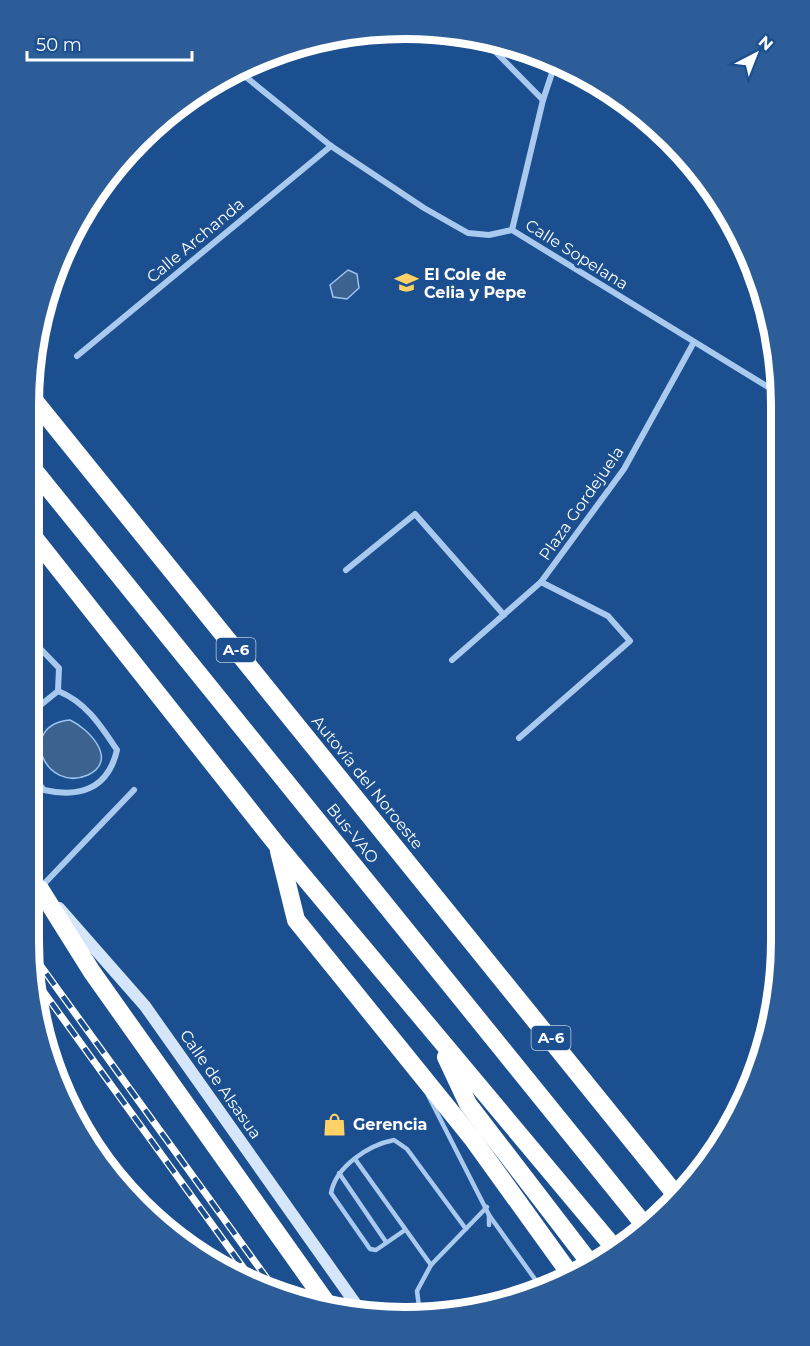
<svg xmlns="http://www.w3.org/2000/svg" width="810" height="1346" font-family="Montserrat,sans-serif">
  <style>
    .water { fill: #3c6290; stroke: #9cc4f0; stroke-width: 1.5 }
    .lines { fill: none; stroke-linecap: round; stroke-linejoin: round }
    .lane { stroke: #a9c9ee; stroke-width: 4.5 }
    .street { stroke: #a9c9ee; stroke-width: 6 }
    .secondary { stroke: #d6e6fa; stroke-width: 12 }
    .highway { stroke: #fff; stroke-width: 18 }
    .rail-casing { stroke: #fff; stroke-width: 7 }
    .rail { stroke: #1b4f8f; stroke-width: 4.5; stroke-dasharray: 14; stroke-linecap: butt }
    .labels { text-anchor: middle; stroke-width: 6; stroke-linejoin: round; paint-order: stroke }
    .shield { fill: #1b4f8f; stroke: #bbcadd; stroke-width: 1.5 }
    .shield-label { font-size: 15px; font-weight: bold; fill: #fff }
    .street-label { font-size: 16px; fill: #fff; stroke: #1b4f8f }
    .poi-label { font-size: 16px; font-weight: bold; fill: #fff; stroke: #1b4f8f; text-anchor: start }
    .rim { fill: none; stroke: #fff; stroke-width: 8 }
  </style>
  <rect width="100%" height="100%" fill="#1b4f8f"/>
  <g class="water">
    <polygon points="348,270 357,274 359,288 347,299 333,297 330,285"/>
    <path d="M70 720C89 729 119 760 88 775 45 794 16 725 70 720Z"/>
  </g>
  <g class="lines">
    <g class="lane">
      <polyline points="428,1095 489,1215 542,1289"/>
      <polyline points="355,1159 431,1265"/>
      <polyline points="339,1173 386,1242"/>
      <polyline points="489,1225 489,1215"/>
      <path d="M405 1230 376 1250 370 1249 331 1193C336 1166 369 1145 394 1140L407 1149 466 1229"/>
      <polyline points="420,1315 417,1291 431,1265 487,1207"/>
    </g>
    <g class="street">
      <polyline points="481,37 543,100"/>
      <polyline points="241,73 331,146 424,208 468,233 489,235 512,230 781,395"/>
      <polyline points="512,230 543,100 554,67"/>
      <polyline points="77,356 331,146"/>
      <polyline points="346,570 415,514 504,615"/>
      <polyline points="29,637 59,668 58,691"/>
      <polyline points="452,660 541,582"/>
      <polyline points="29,720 32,712 58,691"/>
      <polyline points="519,738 630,641 608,616 541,582 624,469 694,342"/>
      <path d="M29 771 44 790C80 798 108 789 117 750 101 726 86 702 58 691"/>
      <polyline points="41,887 134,790"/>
    </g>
    <g class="secondary">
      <polyline points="29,874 45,894"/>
      <polyline points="59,908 145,1006 360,1310"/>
    </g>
    <g class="highway">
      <polyline points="29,394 676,1195"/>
      <polyline points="29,464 646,1227"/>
      <polyline points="29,531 278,846 616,1250"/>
      <polyline points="279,851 296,920 472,1138 570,1274"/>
      <polyline points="40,889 92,972 328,1305"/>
      <polyline points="446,1057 468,1104 590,1263"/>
    </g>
    <defs>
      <g id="rail">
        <polyline points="30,951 279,1295"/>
        <polyline points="35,980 253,1281"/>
      </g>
    </defs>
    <use href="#rail" class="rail-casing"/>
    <use href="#rail" class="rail"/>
  </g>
  <defs>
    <symbol id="school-bare" viewBox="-9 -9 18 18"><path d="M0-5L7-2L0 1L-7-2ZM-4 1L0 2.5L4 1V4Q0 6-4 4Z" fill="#ffd166" stroke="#1b4f8f" stroke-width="2.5" paint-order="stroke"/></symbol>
    <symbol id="shop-bare" viewBox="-9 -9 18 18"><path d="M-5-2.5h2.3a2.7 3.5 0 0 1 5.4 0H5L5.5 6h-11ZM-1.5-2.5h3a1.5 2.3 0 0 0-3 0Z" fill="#ffd166" stroke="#1b4f8f" stroke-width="2.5" paint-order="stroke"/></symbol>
  </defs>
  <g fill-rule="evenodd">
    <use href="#school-bare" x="390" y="266" width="33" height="33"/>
    <use href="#shop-bare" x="318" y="1108" width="33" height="33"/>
  </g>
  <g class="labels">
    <g class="shield">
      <rect x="216.5" y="638" width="39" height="24" rx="4.5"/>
      <rect x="531.5" y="1026" width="39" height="24" rx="4.5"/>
    </g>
    <g class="shield-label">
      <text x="236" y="655">A-6</text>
      <text x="551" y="1043">A-6</text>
    </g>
    <g class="street-label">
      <text transform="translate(195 240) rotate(-40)" y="6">Calle Archanda</text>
      <text transform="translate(577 254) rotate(32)" y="6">Calle Sopelana</text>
      <text transform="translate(581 503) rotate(-55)" y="6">Plaza Gordejuela</text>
      <text transform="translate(368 782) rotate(51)" y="6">Autovía del Noroeste</text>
      <text transform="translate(353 833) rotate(51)" y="6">Bus-VAO</text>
      <text transform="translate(221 1084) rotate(55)" y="6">Calle de Alsasua</text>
    </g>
    <g class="poi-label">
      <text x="424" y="280">El Cole de<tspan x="424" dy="18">Celia y Pepe</tspan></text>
      <text x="353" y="1130">Gerencia</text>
    </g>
  </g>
  <path d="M0 0H810V1346H0ZM405 39H405A366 366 0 0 1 771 405V941A366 366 0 0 1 405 1307H405A366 366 0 0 1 39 941V405A366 366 0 0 1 405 39Z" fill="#2d5d98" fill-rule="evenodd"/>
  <path class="rim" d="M405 39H405A366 366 0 0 1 771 405V941A366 366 0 0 1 405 1307H405A366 366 0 0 1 39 941V405A366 366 0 0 1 405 39Z"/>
  <g transform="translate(756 54) rotate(42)" stroke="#1b4f8f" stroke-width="4.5" paint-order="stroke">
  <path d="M0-4.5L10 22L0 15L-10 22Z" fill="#ffffff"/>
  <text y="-9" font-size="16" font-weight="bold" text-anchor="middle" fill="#ffffff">N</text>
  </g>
  <path d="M27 51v9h165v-9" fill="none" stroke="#ffffff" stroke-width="3"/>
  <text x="36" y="51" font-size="18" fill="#ffffff" stroke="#1b4f8f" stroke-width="4.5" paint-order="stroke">50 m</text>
</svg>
